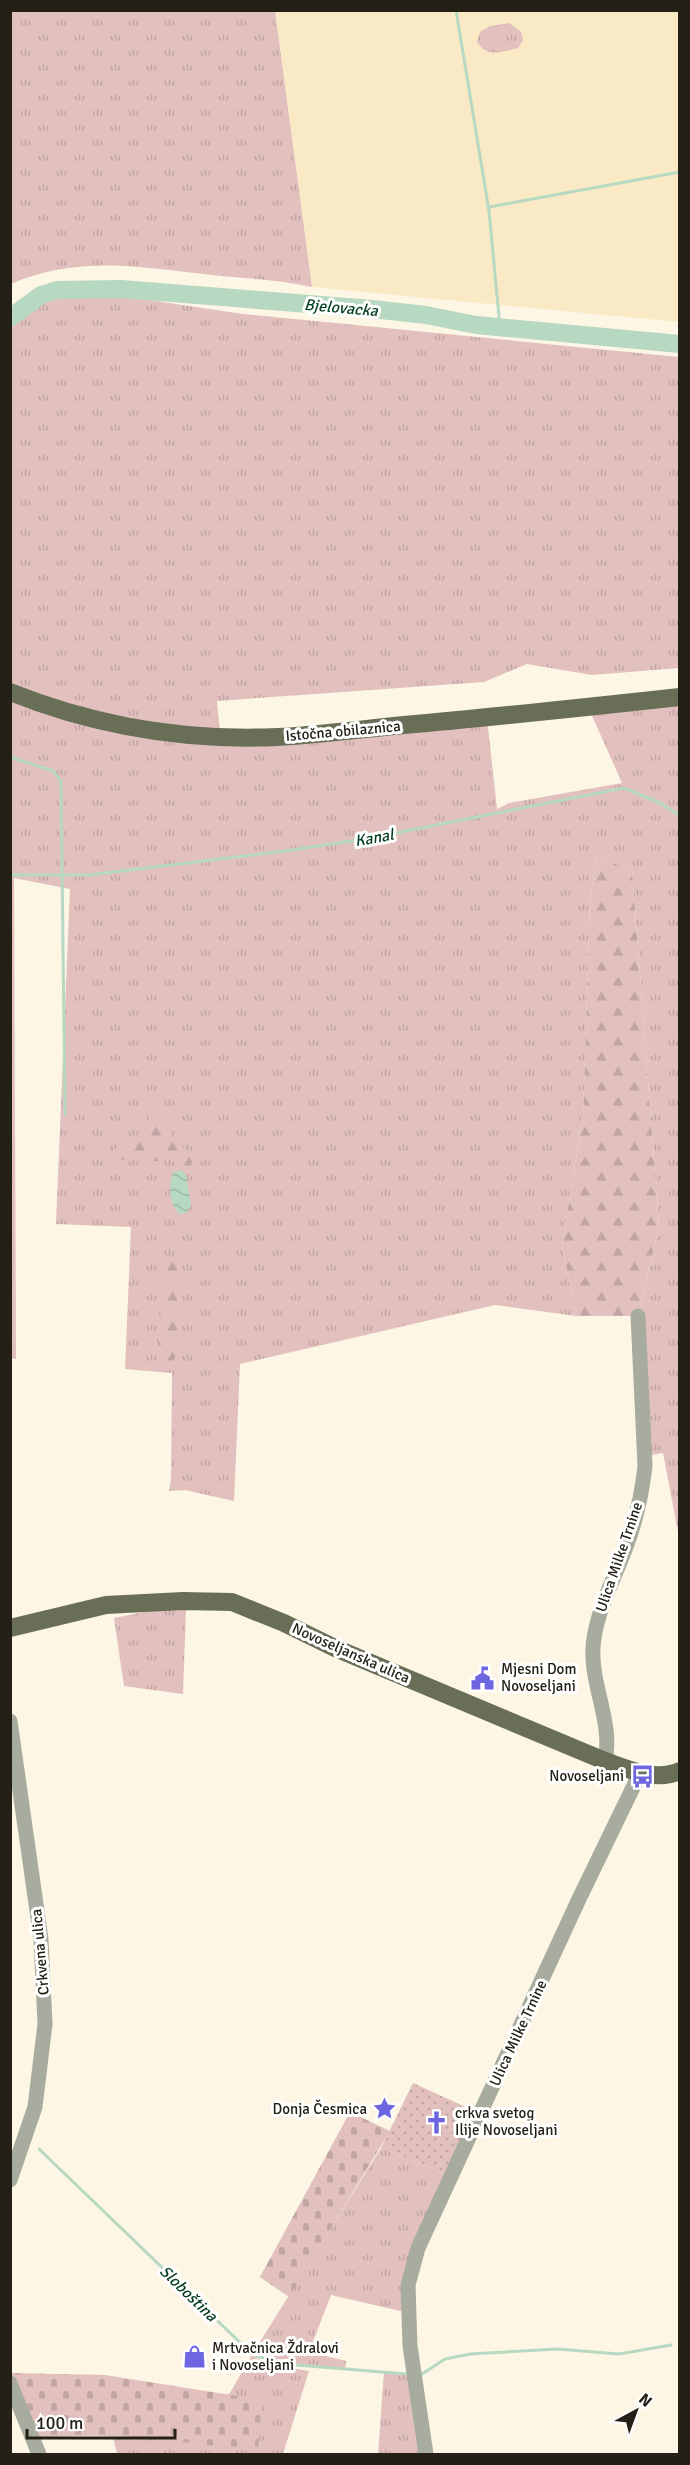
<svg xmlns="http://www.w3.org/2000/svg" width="690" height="2465" font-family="Signika,sans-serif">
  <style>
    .built { fill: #f9eac5 }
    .grass { fill: url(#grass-tufts) }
    .forest { fill: url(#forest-firs) }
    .cemetery { fill: url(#cemetery-stones) }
    .park { fill: url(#park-dots) }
    .water { fill: url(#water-waves) }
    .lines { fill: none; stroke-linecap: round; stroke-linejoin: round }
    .stream { stroke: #b7d8c1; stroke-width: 3 }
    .river { stroke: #b7d8c1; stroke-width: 18 }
    .minor { stroke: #a8ac9e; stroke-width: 15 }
    .major { stroke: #686f56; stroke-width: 18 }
    .labels { text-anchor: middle; stroke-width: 6; stroke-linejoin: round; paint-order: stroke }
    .street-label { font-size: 15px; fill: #242015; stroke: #fff }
    .poi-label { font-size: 15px; fill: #242015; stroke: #fff; text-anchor: start }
    .water-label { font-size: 16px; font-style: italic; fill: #043f21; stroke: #fff }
  </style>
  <defs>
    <pattern id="grass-tufts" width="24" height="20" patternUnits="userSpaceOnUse" patternTransform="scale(1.5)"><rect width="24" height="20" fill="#e1c0be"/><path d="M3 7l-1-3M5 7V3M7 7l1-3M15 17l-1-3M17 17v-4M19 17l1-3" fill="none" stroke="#c1a5a2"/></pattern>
    <pattern id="forest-firs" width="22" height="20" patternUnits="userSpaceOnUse" patternTransform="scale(1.5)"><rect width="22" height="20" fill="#e1c0be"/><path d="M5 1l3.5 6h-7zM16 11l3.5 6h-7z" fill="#c1a5a2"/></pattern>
    <pattern id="cemetery-stones" width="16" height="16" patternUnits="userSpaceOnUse" patternTransform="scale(1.5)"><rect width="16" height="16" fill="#e1c0be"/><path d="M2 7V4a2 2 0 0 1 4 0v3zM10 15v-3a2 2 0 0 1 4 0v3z" fill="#c1a5a2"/></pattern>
    <pattern id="park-dots" width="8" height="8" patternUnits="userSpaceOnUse" patternTransform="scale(1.5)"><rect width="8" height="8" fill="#e1c0be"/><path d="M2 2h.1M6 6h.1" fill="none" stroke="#c1a5a2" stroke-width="1.8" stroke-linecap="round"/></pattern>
    <pattern id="water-waves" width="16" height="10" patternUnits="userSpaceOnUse" patternTransform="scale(1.5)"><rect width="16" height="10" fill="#b7d8c1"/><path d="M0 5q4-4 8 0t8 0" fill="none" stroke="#9db9a5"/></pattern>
  </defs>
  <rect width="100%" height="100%" fill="#fdf6e4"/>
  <polygon class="built" points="275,11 679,11 679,322 312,287"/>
  <g class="grass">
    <path d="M11 10 275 11 312 287C279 280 244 278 211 275 140 267 78 255 11 284Z"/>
    <path d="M509 23 521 32 523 40 518 48C500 52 488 58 477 42L480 32 490 26Z"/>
    <path d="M75 289 243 314 679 357V668L592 675 527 664 484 682 217 701 220 734 487 718 497 809 509 803 622 783 588 707 679 697V1537L663 1453 645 1456 638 1316 659 1226 632 869 596 858 590 903 583 1117 562 1244 576 1316 495 1305 240 1364 234 1501 185 1490 169 1491 171 1479 172 1373 125 1369 131 1227 56 1224 70 889 14 878 16 1359 11 1358V318C30 300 49 290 75 289Z"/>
    <polygon points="169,1607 186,1608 183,1694 124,1686 114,1618"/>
    <polygon points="381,2148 452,2176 418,2248 409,2313 331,2295 309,2352 346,2361 345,2368 286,2363 253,2353"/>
    <polygon points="251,2356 279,2366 309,2371 283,2454 117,2454 113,2437 152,2437 230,2393"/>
    <polygon points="384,2372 413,2374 424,2454 378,2454"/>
  </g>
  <g class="forest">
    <polygon points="596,858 632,869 659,1226 638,1316 576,1316 562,1244 583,1117 590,903"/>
    <polygon points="147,1106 164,1116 172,1136 193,1157 190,1172 171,1160 155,1161 111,1159 119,1141 132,1141 141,1133 152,1141"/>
    <path d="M182 1249 180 1351 173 1361 165 1365 157 1341 163 1268C171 1262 173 1253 182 1249Z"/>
  </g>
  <g class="cemetery">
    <polygon points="350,2112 390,2131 289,2297 260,2277"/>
    <path d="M11 2373 105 2375 262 2400 258 2452C182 2441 109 2430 33 2439L11 2383Z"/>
  </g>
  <polygon class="park" points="413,2083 481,2114 452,2176 381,2148"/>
  <path class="water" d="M181 1170 186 1175 191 1207 186 1213 179 1214C169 1203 168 1185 173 1172Z"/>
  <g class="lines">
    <g class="stream">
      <polyline points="456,10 489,211 500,327"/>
      <polyline points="489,207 680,172"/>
      <polyline points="10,757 53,771 61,781 65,1114"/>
      <polyline points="10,875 89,875 285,851 370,838 624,788 660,803 680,816"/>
      <polyline points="39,2149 253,2355 284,2364 406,2374"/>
      <polyline points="422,2374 445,2359 470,2354 557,2349 619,2354 671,2345"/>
    </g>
    <polyline class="river" points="10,318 41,295 57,290 121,289 372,309 426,315 476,325 680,344"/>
    <g class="minor">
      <polyline points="10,1721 41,1939 45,2024 35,2107 10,2180"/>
      <path d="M605 1761C614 1720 587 1680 594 1638 599 1606 615 1577 626 1547 636 1521 642 1493 645 1466L638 1316"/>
      <polyline points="10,2383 39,2454"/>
      <polyline points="426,2454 410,2346 408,2285 418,2248 579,1899 640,1773"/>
    </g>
    <g class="major">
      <path d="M10 692C95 726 186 741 277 737 319 735 362 729 404 725 496 717 588 707 680 697"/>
      <path d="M10 1628 106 1605 183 1601 232 1602 284 1623 335 1648 605 1761C628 1769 655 1782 680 1771"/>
    </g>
  </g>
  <defs>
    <symbol id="civic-bare" viewBox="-9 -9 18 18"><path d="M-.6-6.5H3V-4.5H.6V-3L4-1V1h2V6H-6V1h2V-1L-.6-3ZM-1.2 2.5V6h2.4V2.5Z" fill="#6e66e0" stroke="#fff" stroke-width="2.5" paint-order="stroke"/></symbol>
    <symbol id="bus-bare" viewBox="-9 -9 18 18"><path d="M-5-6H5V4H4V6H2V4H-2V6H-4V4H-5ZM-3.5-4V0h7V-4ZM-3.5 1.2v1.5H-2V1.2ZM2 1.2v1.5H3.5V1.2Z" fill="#6e66e0" stroke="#fff" stroke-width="2.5" paint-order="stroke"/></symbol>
    <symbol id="sight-bare" viewBox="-9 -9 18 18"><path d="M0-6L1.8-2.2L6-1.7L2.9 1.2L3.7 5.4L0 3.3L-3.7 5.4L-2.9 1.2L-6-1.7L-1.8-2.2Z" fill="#6e66e0" stroke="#fff" stroke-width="2.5" paint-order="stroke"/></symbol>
    <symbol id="church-bare" viewBox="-9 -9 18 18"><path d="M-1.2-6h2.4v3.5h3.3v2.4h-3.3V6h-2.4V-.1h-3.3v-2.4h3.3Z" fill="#6e66e0" stroke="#fff" stroke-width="2.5" paint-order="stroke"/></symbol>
    <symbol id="shop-bare" viewBox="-9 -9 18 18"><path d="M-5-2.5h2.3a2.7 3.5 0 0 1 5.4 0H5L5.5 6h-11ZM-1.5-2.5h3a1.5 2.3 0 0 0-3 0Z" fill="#6e66e0" stroke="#fff" stroke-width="2.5" paint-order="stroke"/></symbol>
  </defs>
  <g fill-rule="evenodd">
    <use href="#civic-bare" x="466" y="1662" width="33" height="33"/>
    <use href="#bus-bare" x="626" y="1760" width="33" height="33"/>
    <use href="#sight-bare" x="368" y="2092" width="33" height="33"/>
    <use href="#church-bare" x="420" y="2106" width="33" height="33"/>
    <use href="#shop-bare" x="178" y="2340" width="33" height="33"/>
  </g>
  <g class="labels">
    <g class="street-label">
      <text transform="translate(343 731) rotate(-5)" y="5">Istočna obilaznica</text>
      <text transform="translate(619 1557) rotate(-71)" y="5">Ulica Milke Trnine</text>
      <text transform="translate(351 1653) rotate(24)" y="5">Novoseljanska ulica</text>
      <text transform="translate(40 1952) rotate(-95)" y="5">Crkvena ulica</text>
      <text transform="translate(518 2033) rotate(-65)" y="5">Ulica Milke Trnine</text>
    </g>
    <g class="poi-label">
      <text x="501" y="1674">Mjesni Dom<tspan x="501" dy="17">Novoseljani</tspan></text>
      <text x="624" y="1781" text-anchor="end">Novoseljani</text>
      <text x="367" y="2114" text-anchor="end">Donja Česmica</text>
      <text x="455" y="2118">crkva svetog<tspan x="455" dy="17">Ilije Novoseljani</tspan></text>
      <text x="212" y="2353">Mrtvačnica Ždralovi<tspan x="212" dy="17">i Novoseljani</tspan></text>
    </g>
    <g class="water-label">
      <text transform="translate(341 307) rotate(5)" y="6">Bjelovacka</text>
      <text transform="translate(374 837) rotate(-10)" y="6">Kanal</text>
      <text transform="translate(189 2293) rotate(44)" y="6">Sloboština</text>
    </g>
  </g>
  <rect width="690" height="2465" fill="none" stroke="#242015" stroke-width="24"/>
  <g transform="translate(636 2411) rotate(41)" stroke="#ffffff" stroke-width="4.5" paint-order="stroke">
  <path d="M0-4.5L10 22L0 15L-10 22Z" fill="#242015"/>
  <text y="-9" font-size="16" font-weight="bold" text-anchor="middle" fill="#242015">N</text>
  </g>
  <path d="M27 2429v9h148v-9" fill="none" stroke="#242015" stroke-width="3"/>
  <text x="36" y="2429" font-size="18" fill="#242015" stroke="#ffffff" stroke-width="4.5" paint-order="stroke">100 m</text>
</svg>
